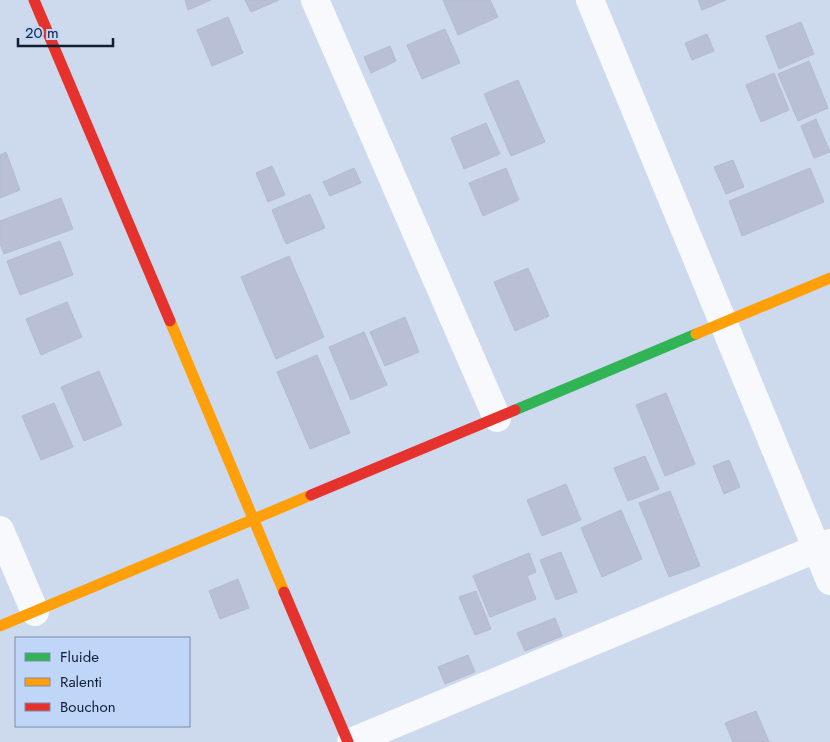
<svg xmlns="http://www.w3.org/2000/svg" width="830" height="742" viewBox="0 0 830 742" font-family="Jost,sans-serif">
	<style>
		.building { fill: #b9c0d5; stroke: #b4bbcf }
		.lines { fill: none; stroke-linecap: round; stroke-linejoin: round }
		.street { stroke: #f8f9fc; stroke-width: 28 }
		.fast { stroke: #30b455; stroke-width: 11 }
		.slow { stroke: #ff9f0a; stroke-width: 11 }
		.jam { stroke: #e5322d; stroke-width: 11 }
	</style>
	<rect width="100%" height="100%" fill="#cdd9ec"/>
	<!-- building -->
	<g class="building">
		<polygon points="185,0 211,0 188,10"/>
		<polygon points="245,0 279,0 251,12"/>
		<polygon points="443,0 490,0 498,17 458,35"/>
		<polygon points="698,0 726,0 702,10"/>
		<polygon points="228,17 243,53 212,66 197,30"/>
		<polygon points="801,22 814,54 779,69 766,36"/>
		<polygon points="445,29 460,63 422,79 407,45"/>
		<polygon points="707,34 714,51 692,60 685,43"/>
		<polygon points="390,46 396,61 371,73 364,57"/>
		<polygon points="809,61 828,108 798,121 778,74"/>
		<polygon points="774,73 789,110 761,122 746,85"/>
		<polygon points="518,80 545,142 511,156 484,94"/>
		<polygon points="816,119 830,152 814,158 801,126"/>
		<polygon points="486,123 500,154 464,169 451,138"/>
		<polygon points="6,152 20,190 0,198 0,155"/>
		<polygon points="733,160 744,187 726,194 714,167"/>
		<polygon points="272,166 285,195 268,202 256,173"/>
		<polygon points="354,168 361,183 330,196 323,182"/>
		<polygon points="506,168 519,200 483,216 469,183"/>
		<polygon points="810,168 824,202 742,236 729,201"/>
		<polygon points="310,194 325,228 286,244 272,210"/>
		<polygon points="61,198 73,229 4,254 0,243 0,221"/>
		<polygon points="60,241 73,275 20,295 7,261"/>
		<polygon points="289,256 324,337 276,359 241,277"/>
		<polygon points="528,268 549,316 515,331 494,282"/>
		<polygon points="67,302 82,337 41,355 26,319"/>
		<polygon points="405,317 419,352 385,366 370,332"/>
		<polygon points="364,332 387,385 351,400 329,347"/>
		<polygon points="317,355 350,433 310,449 277,372"/>
		<polygon points="99,371 122,425 84,441 61,387"/>
		<polygon points="666,393 695,464 665,476 636,405"/>
		<polygon points="54,403 73,447 41,460 22,416"/>
		<polygon points="645,456 659,489 628,501 614,468"/>
		<polygon points="729,460 740,487 724,494 713,466"/>
		<polygon points="566,484 581,520 542,536 527,500"/>
		<polygon points="670,491 700,566 669,577 639,503"/>
		<polygon points="621,510 642,559 602,577 581,528"/>
		<polygon points="561,552 577,592 556,600 540,560"/>
		<polygon points="529,553 536,572 527,576 536,599 490,617 473,576"/>
		<polygon points="238,579 249,608 220,619 209,591"/>
		<polygon points="476,591 491,629 475,635 459,597"/>
		<polygon points="555,618 562,636 525,651 517,633"/>
		<polygon points="468,655 475,672 445,684 438,667"/>
		<polygon points="756,711 769,742 733,742 725,723"/>
	</g>
	<g class="lines">
		<!-- street -->
		<g class="street">
			<polyline points="315,0 497,418"/>
			<polyline points="590,0 830,581"/>
			<polyline points="0,530 35,612"/>
			<polyline points="351,742 830,543"/>
		</g>
		<!-- fast -->
		<polyline class="fast" points="515,410 696,334"/>
		<!-- slow -->
		<g class="slow">
			<polyline points="170,321 284,592"/>
			<polyline points="696,334 830,278"/>
			<polyline points="0,626 311,495"/>
		</g>
		<!-- jam -->
		<g class="jam">
			<polyline points="34,0 170,321"/>
			<polyline points="311,495 515,410"/>
			<polyline points="284,592 348,742"/>
		</g>
	</g>
	<!-- legend -->
	<rect x="15" y="637" width="175" height="90" fill="#c0d6f9" stroke="#7a8ca9"/>
	<rect x="25" y="653" width="25" height="8" fill="#30b455" stroke="#7a8ca9"/>
	<text x="60" y="662" font-size="15" fill="#101d32">Fluide</text>
	<rect x="25" y="678" width="25" height="8" fill="#ff9f0a" stroke="#7a8ca9"/>
	<text x="60" y="687" font-size="15" fill="#101d32">Ralenti</text>
	<rect x="25" y="703" width="25" height="8" fill="#e5322d" stroke="#7a8ca9"/>
	<text x="60" y="712" font-size="15" fill="#101d32">Bouchon</text>
	<!-- scale -->
	<path d="M18 38v8h95v-8" fill="none" stroke="#101d32" stroke-width="2.5"/>
	<text x="25" y="38" font-size="15" fill="#101d32" stroke="#c0d6f9" stroke-width="4" paint-order="stroke">20 m</text>
</svg>
